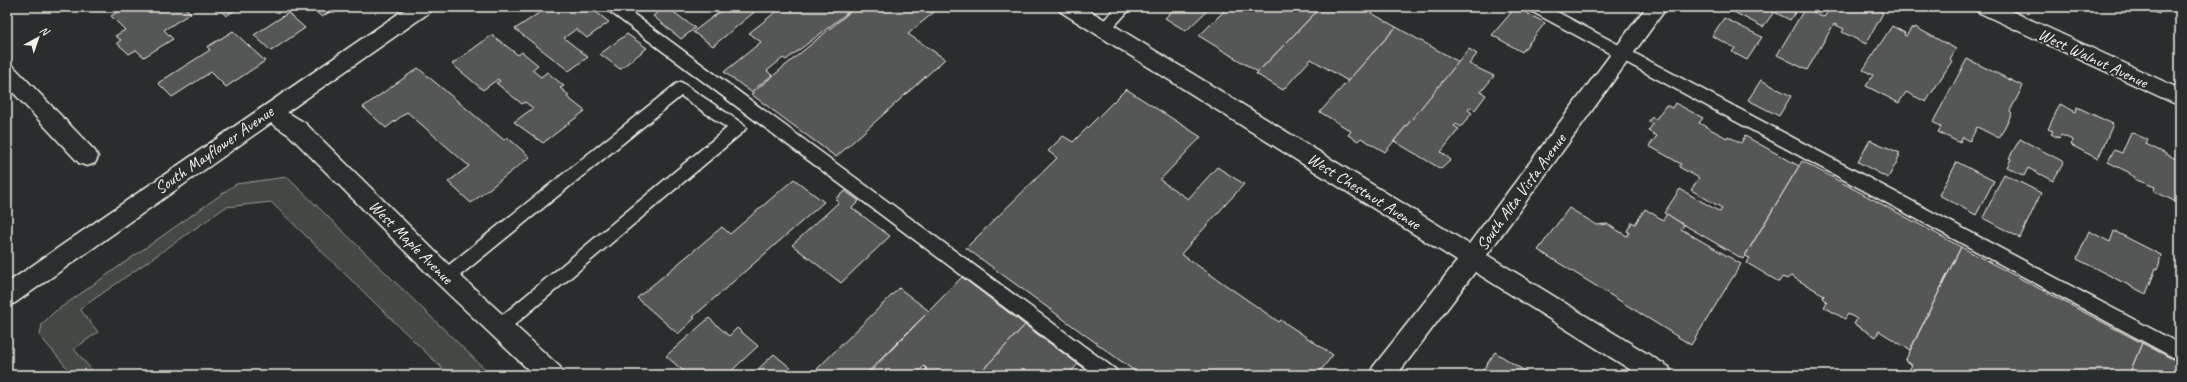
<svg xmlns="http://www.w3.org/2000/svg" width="2187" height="382" viewBox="0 0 2187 382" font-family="Caveat,sans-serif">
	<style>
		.green { fill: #444645; stroke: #9c9c96 }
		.building { fill: #555756; stroke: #f4f1e8 }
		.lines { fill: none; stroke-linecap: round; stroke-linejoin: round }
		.lane-casing { stroke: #f4f1e8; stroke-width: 3 }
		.street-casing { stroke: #f4f1e8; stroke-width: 3 }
		.lane { fill: #2a2d2e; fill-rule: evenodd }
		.street { fill: #2a2d2e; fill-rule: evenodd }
		.labels { text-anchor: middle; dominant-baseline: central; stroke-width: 4; stroke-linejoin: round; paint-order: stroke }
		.street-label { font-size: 17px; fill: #f4f1e8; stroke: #2a2d2e }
	</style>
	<rect width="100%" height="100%" fill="#2a2d2e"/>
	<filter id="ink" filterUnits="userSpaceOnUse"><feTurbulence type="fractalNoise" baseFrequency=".025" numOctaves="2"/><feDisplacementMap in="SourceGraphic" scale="8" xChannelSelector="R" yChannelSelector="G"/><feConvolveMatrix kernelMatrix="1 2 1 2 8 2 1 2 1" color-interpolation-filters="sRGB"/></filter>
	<g filter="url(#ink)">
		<!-- green -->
		<polygon class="green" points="287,177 491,375 449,375 271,202 226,207 80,309 98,332 74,349 96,375 73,375 40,336 42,324 53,313 236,184"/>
		<!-- building -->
		<g class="building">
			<polygon points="125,7 184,7 191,13 164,30 173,39 144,57 136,50 129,54 117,43 121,40 115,36 125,30 111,16"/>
			<polygon points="217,7 240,7 226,16"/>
			<polygon points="310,7 344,7 334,13 331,11 322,17"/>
			<polygon points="548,7 585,7 590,11 592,9 609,22 587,38 576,29 564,38 588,57 569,71 515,29"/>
			<polygon points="665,7 675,13 695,28 681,39 653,16"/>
			<polygon points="730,7 736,9 739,7 755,7 758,9 713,46 693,32 718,13"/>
			<polygon points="782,7 855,7 786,60 783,58 767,71 772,75 751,92 724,72 761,42 749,33"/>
			<polygon points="856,7 940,7 908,34 945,59 836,157 751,94"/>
			<polygon points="1176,7 1211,7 1186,31 1165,18"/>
			<polygon points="1228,7 1321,7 1258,72 1199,36"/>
			<polygon points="1321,7 1361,7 1396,27 1348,81 1311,59 1283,90 1256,74"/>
			<polygon points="1516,7 1545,23 1522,52 1492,35"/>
			<polygon points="1730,7 1799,7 1790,20 1774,12 1763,27 1728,9"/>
			<polygon points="1831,7 1876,7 1883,13 1866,44 1842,32 1844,29 1834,24 1807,70 1777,55 1805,8 1824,17"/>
			<polygon points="2141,7 2161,7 2159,14"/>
			<polygon points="288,13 305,28 271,51 254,35"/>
			<polygon points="1724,18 1762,37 1747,60 1732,52 1735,48 1712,36"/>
			<polygon points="1892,26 1905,33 1904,35 1906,36 1912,27 1914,29 1915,27 1956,49 1950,59 1952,61 1926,102 1906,92 1899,103 1866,86 1873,75 1863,70"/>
			<polygon points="1396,27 1459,62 1385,152 1361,138 1358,141 1348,135 1351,131 1320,112"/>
			<polygon points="233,31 265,61 226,87 211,72 172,97 158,83 210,50 207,47"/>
			<polygon points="627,34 647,48 620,69 600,54"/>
			<polygon points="492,35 518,55 522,52 538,65 532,70 541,77 547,72 564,86 560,88 569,95 567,97 585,111 543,143 514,122 533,108 525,102 522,104 496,83 500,81 498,79 483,90 452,64"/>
			<polygon points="1469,49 1477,54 1469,64 1494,76 1481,92 1486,95 1475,110 1470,107 1468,110 1472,113 1461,127 1456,124 1454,126 1459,129 1441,152 1451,160 1441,169 1394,141"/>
			<polygon points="1967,59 2023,86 2010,111 2012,113 1999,138 1977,127 1970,141 1963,137 1960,143 1938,132 1941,127 1933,122"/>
			<polygon points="418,68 504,140 507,137 530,157 471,203 448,182 469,166 407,112 386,128 363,107"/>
			<polygon points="1761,80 1791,96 1779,116 1748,100"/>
			<polygon points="1126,89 1201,137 1160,180 1188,199 1217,167 1244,184 1181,254 1279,322 1281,320 1333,355 1317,375 1140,375 966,248 1057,158 1048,151 1063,136 1073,142"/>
			<polygon points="1675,103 1703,118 1699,123 1727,138 1728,136 1741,143 1745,136 1799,166 1743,259 1664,213 1680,189 1720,212 1722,208 1691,190 1699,178 1679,167 1681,164 1649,146 1657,136 1648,131 1653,124 1648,122 1652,117 1656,119 1666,105 1672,108"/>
			<polygon points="2060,104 2076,112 2077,107 2113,124 2098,159 2071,145 2073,140 2061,135 2059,138 2051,134 2053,131 2048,129"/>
			<polygon points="2131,132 2148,140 2146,144 2180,161 2180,204 2154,191 2155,187 2134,179 2135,177 2130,175 2130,173 2108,162 2114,150 2122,153"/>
			<polygon points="2020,139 2064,162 2053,181 2028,168 2024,176 2007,167 2011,159 2009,158"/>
			<polygon points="1870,140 1900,153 1898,155 1900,156 1888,178 1858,162"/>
			<polygon points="1802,161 1961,247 1910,350 1879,331 1876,337 1854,324 1857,319 1848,314 1845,319 1824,307 1827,302 1823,298 1824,295 1791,276 1787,279 1782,277 1779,282 1747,263 1750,258 1745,256"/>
			<polygon points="1957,162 1994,181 1976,215 1939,195"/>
			<polygon points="2004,174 2041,193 2020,238 1983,218"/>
			<polygon points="794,179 824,202 693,317 695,318 678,334 637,298 722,227 730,234"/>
			<polygon points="845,191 859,201 852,208 890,236 841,283 792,245 839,202 835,199"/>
			<polygon points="1569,208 1597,225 1607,224 1627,236 1629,232 1627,231 1632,222 1635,224 1645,209 1663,220 1667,214 1684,225 1681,229 1741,264 1691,345 1538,250"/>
			<polygon points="2089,231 2110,242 2114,231 2161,255 2158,269 2156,268 2146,294 2077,259"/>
			<polygon points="1961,247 2142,343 2129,375 1918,375 1909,370 1912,365 1905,361"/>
			<polygon points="962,277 1025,325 978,375 921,375 927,369 924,366 916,375 867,375"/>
			<polygon points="899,288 929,311 865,375 811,375"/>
			<polygon points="709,318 729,336 737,328 758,346 727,375 688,375 666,356"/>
			<polygon points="1025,325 1078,364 1068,375 978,375"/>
			<polygon points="2142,343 2180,363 2180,375 2129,375"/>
			<polygon points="1495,352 1531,375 1480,375"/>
			<polygon points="774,354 799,375 752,375"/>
		</g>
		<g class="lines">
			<!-- lane casing -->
			<g class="lane-casing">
				<g id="lane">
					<polygon points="607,7 624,7 1115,369 1118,375 1095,375 609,11"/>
					<polygon points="1116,7 1132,7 1108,33 1103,35 1098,33 1096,29"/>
					<polygon points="1529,7 1548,7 2180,344 2180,361 1531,11"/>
					<polygon points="681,82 743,124 746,128 743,132 506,332 500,335 494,332 491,327 494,322 727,128 681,96 452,282 446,284 440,282 438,277 440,272 676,84"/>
				</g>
			</g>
			<!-- street casing -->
			<g class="street-casing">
				<g id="street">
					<polygon points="408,7 433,7 430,12 287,112 305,123 454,270 560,367 563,375 534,375 438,284 289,135 271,123 15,303 7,306 7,283"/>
					<polygon points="1058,7 1084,7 1469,244 1646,7 1667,7 1487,255 1669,367 1672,375 1639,375 1475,272 1397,375 1370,375 1373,367 1457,261 1061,12"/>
					<polygon points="1975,7 2003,7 2180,89 2180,106 1978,12"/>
					<polygon points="7,65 14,67 95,151 98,157 95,163 87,166 79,163 7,86"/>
				</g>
			</g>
			<!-- lane -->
			<use href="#lane" class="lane"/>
			<!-- street -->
			<use href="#street" class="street"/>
		</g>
	</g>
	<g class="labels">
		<!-- street labels -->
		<g class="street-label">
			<text transform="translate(2093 58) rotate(25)">West Walnut Avenue</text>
			<text transform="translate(214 150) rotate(-35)">South Mayflower Avenue</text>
			<text transform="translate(1364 191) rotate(32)">West Chestnut Avenue</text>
			<text transform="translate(1521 192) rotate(-54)">South Alta Vista Avenue</text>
			<text transform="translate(411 242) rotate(45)">West Maple Avenue</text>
		</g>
	</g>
	<!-- margin -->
	<rect width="2187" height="382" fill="none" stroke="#2a2d2e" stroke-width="24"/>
	<rect x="12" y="12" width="2163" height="358" fill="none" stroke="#f4f1e8" stroke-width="1.5" filter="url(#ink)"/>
	<!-- north arrow -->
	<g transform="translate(38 38) rotate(40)" stroke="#2a2d2e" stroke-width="3" paint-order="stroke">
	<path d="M0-3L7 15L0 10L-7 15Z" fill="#f4f1e8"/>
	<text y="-6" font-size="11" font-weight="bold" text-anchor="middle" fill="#f4f1e8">N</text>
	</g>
</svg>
